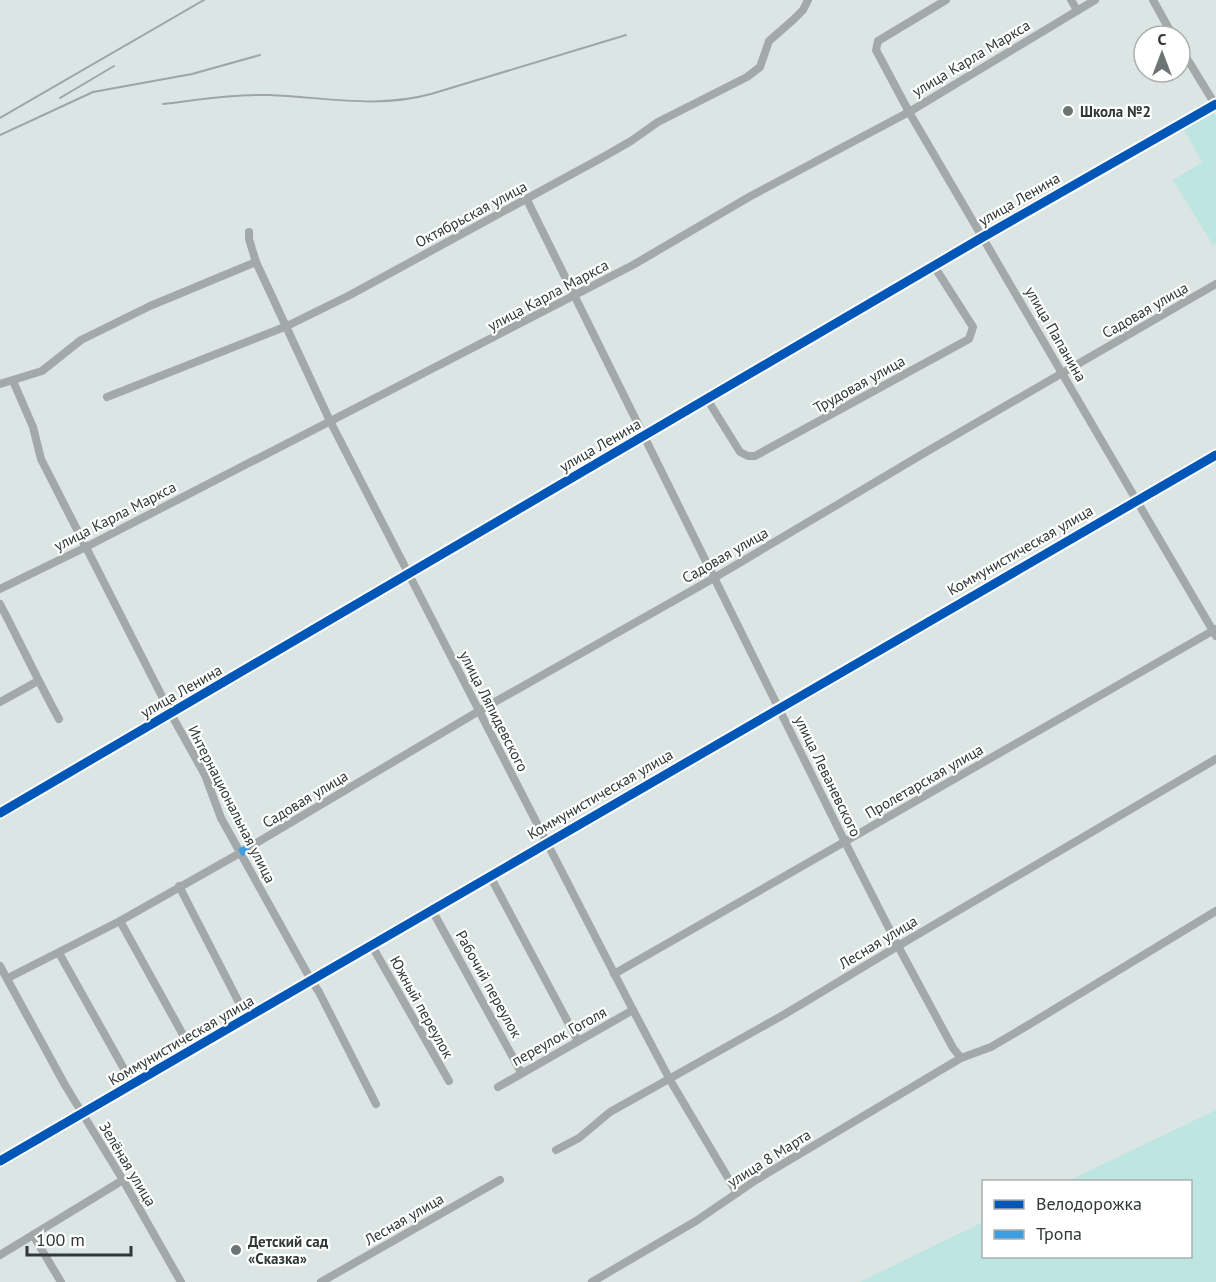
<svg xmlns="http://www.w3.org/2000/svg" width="1216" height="1282" viewBox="0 0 1216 1282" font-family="'PT Sans',sans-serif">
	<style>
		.green { fill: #bde5e2 }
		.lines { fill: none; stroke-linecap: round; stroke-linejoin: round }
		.street { stroke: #a3a8a8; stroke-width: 8 }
		.secondary { stroke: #a1a6a6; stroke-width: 10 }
		.rail { stroke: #a0a4a4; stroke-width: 2 }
		.quiet { stroke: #3e9ee2; stroke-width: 8; stroke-dasharray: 15 8; stroke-linecap: butt }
		.cycleway-casing { stroke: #fff; stroke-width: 13 }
		.cycleway { stroke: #0057b8; stroke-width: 9 }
		.poi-dot { fill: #6c7574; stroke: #fff; stroke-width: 2 }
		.labels { text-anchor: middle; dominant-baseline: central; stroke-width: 4.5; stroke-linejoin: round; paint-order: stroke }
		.street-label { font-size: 15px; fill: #313837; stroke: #fff }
		.poi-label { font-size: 15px; font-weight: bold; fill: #313837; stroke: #fff; text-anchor: start }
	</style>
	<rect width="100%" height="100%" fill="#dbe5e4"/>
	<!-- green -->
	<g class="green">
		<polygon points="1212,111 1216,117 1216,243 1213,245 1173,180 1202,162 1183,128"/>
		<polygon points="1216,1110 1216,1282 860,1282 983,1222 984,1256 1190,1256 1190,1182 1068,1181"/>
	</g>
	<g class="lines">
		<!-- street -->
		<g class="street">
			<polyline points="946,0 878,41 876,50 909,112 1216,636"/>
			<polyline points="1071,0 1077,10"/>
			<polyline points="1153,0 1173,36"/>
			<polyline points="1180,47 1216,106"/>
			<polyline points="527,200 845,842 898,946 953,1048 961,1058 991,1047 1030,1024 1216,911"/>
			<polyline points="249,232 249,239 256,262 330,421 633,1010 670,1080 737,1193"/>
			<polyline points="13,381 33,427 41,459 171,714 205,775 221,818 311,980 319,992 376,1104"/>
			<polyline points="0,384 42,371 81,340 150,306 256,262"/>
			<polyline points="107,397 287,326 350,295 605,156 631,141 658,122 747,77 760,67 769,41 793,20 803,10 808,0"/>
			<polyline points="707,399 740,452 748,456 755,456 969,339 973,327 934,266"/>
			<polyline points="0,589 86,547 633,265 749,197 909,112 1095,0"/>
			<path d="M0 604C20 642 38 681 59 719"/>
			<polyline points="0,702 38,681"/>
			<polyline points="0,813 983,237 1216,104"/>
			<polyline points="248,848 479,711 714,578 926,452 1216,284"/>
			<polyline points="490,876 578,1041"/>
			<polyline points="179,886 247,1018"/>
			<polyline points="432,910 521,1072"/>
			<polyline points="120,921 192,1051"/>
			<polyline points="372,946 449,1081"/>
			<polyline points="59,953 133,1085"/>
			<polyline points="0,966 65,1085 123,1180 181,1282"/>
			<polyline points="614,974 1216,629"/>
			<polyline points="8,978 120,921 240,853"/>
			<polyline points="498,1087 633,1010"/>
			<polyline points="556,1150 579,1138 610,1112 785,1014 898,946 1216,759"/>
			<polyline points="33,1235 61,1282"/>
			<polyline points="0,1255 123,1180"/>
			<polyline points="321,1282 500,1180"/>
			<polyline points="592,1282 696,1221 756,1180 961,1058"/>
		</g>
		<!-- secondary -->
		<polyline class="secondary" points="0,1161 1216,455"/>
		<!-- rail -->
		<g class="rail">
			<polyline points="60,98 114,66"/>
			<path d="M163 104C198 100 234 94 269 95 324 97 376 109 431 94L626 35"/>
			<polyline points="0,118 204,0"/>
			<polyline points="0,135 93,92 192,74 260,55"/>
		</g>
		<!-- quiet -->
		<polyline class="quiet" points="240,853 248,848"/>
		<!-- cycleway casing -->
		<g class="cycleway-casing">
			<g id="cycleway">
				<polyline points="0,813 983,237 1216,104"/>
				<polyline points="0,1161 1216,455"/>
			</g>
		</g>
		<!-- cycleway -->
		<use href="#cycleway" class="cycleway"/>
	</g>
	<!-- markers -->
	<g class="poi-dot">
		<circle cx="1068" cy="111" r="6"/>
		<circle cx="236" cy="1250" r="6"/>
	</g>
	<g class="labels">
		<!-- street labels -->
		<g class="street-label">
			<text transform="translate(971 58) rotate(-31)">улица Карла Маркса</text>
			<text transform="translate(1019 199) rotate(-30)">улица Ленина</text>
			<text transform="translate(471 214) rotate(-28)">Октябрьская улица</text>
			<text transform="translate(548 295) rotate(-28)">улица Карла Маркса</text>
			<text transform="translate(1145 310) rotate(-30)">Садовая улица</text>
			<text transform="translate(1056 334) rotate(60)">улица Папанина</text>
			<text transform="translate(859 384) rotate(-29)">Трудовая улица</text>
			<text transform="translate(600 445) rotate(-30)">улица Ленина</text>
			<text transform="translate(115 516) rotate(-27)">улица Карла Маркса</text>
			<text transform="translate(1020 550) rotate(-30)">Коммунистическая улица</text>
			<text transform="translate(725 555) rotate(-30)">Садовая улица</text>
			<text transform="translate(181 691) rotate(-30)">улица Ленина</text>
			<text transform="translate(494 711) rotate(63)">улица Ляпидевского</text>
			<text transform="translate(828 776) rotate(64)">улица Леваневского</text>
			<text transform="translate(924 781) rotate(-30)">Пролетарская улица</text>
			<text transform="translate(600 794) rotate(-30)">Коммунистическая улица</text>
			<text transform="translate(305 799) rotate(-31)">Садовая улица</text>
			<text transform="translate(232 804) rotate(63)">Интернациональная улица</text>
			<text transform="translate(878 942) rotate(-31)">Лесная улица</text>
			<text transform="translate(489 984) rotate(61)">Рабочий переулок</text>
			<text transform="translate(422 1007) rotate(61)">Южный переулок</text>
			<text transform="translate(559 1036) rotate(-29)">переулок Гоголя</text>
			<text transform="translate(181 1040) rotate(-30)">Коммунистическая улица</text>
			<text transform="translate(769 1158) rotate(-32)">улица 8 Марта</text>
			<text transform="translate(128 1164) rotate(59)">Зелёная улица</text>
			<text transform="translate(404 1219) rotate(-30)">Лесная улица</text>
		</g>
		<!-- poi labels -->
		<g class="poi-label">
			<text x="1080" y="111">Школа №2</text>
			<text x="248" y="1241">Детский сад<tspan x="248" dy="17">«Сказка»</tspan></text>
		</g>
	</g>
	<!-- legend -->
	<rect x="982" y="1180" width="210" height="78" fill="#ffffff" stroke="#adafaf" stroke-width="1.5"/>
	<rect x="994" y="1200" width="30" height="9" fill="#0057b8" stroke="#adafaf" stroke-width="1.5"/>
	<text x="1036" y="1210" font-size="18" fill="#313837">Велодорожка</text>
	<rect x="994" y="1230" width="30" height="9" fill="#3e9ee2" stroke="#adafaf" stroke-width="1.5"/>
	<text x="1036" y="1240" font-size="18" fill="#313837">Тропа</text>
	<!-- north arrow -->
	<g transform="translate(1162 54)"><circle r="28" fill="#ffffff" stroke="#adafaf" stroke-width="1.5"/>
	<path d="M0-4.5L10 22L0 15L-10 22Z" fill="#6c7574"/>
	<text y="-9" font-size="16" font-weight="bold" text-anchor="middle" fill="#313837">С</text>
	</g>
	<!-- scale -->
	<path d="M27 1246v9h104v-9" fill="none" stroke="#313837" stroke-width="3"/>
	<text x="36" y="1246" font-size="18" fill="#313837" stroke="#ffffff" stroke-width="4.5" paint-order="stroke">100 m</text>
</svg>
